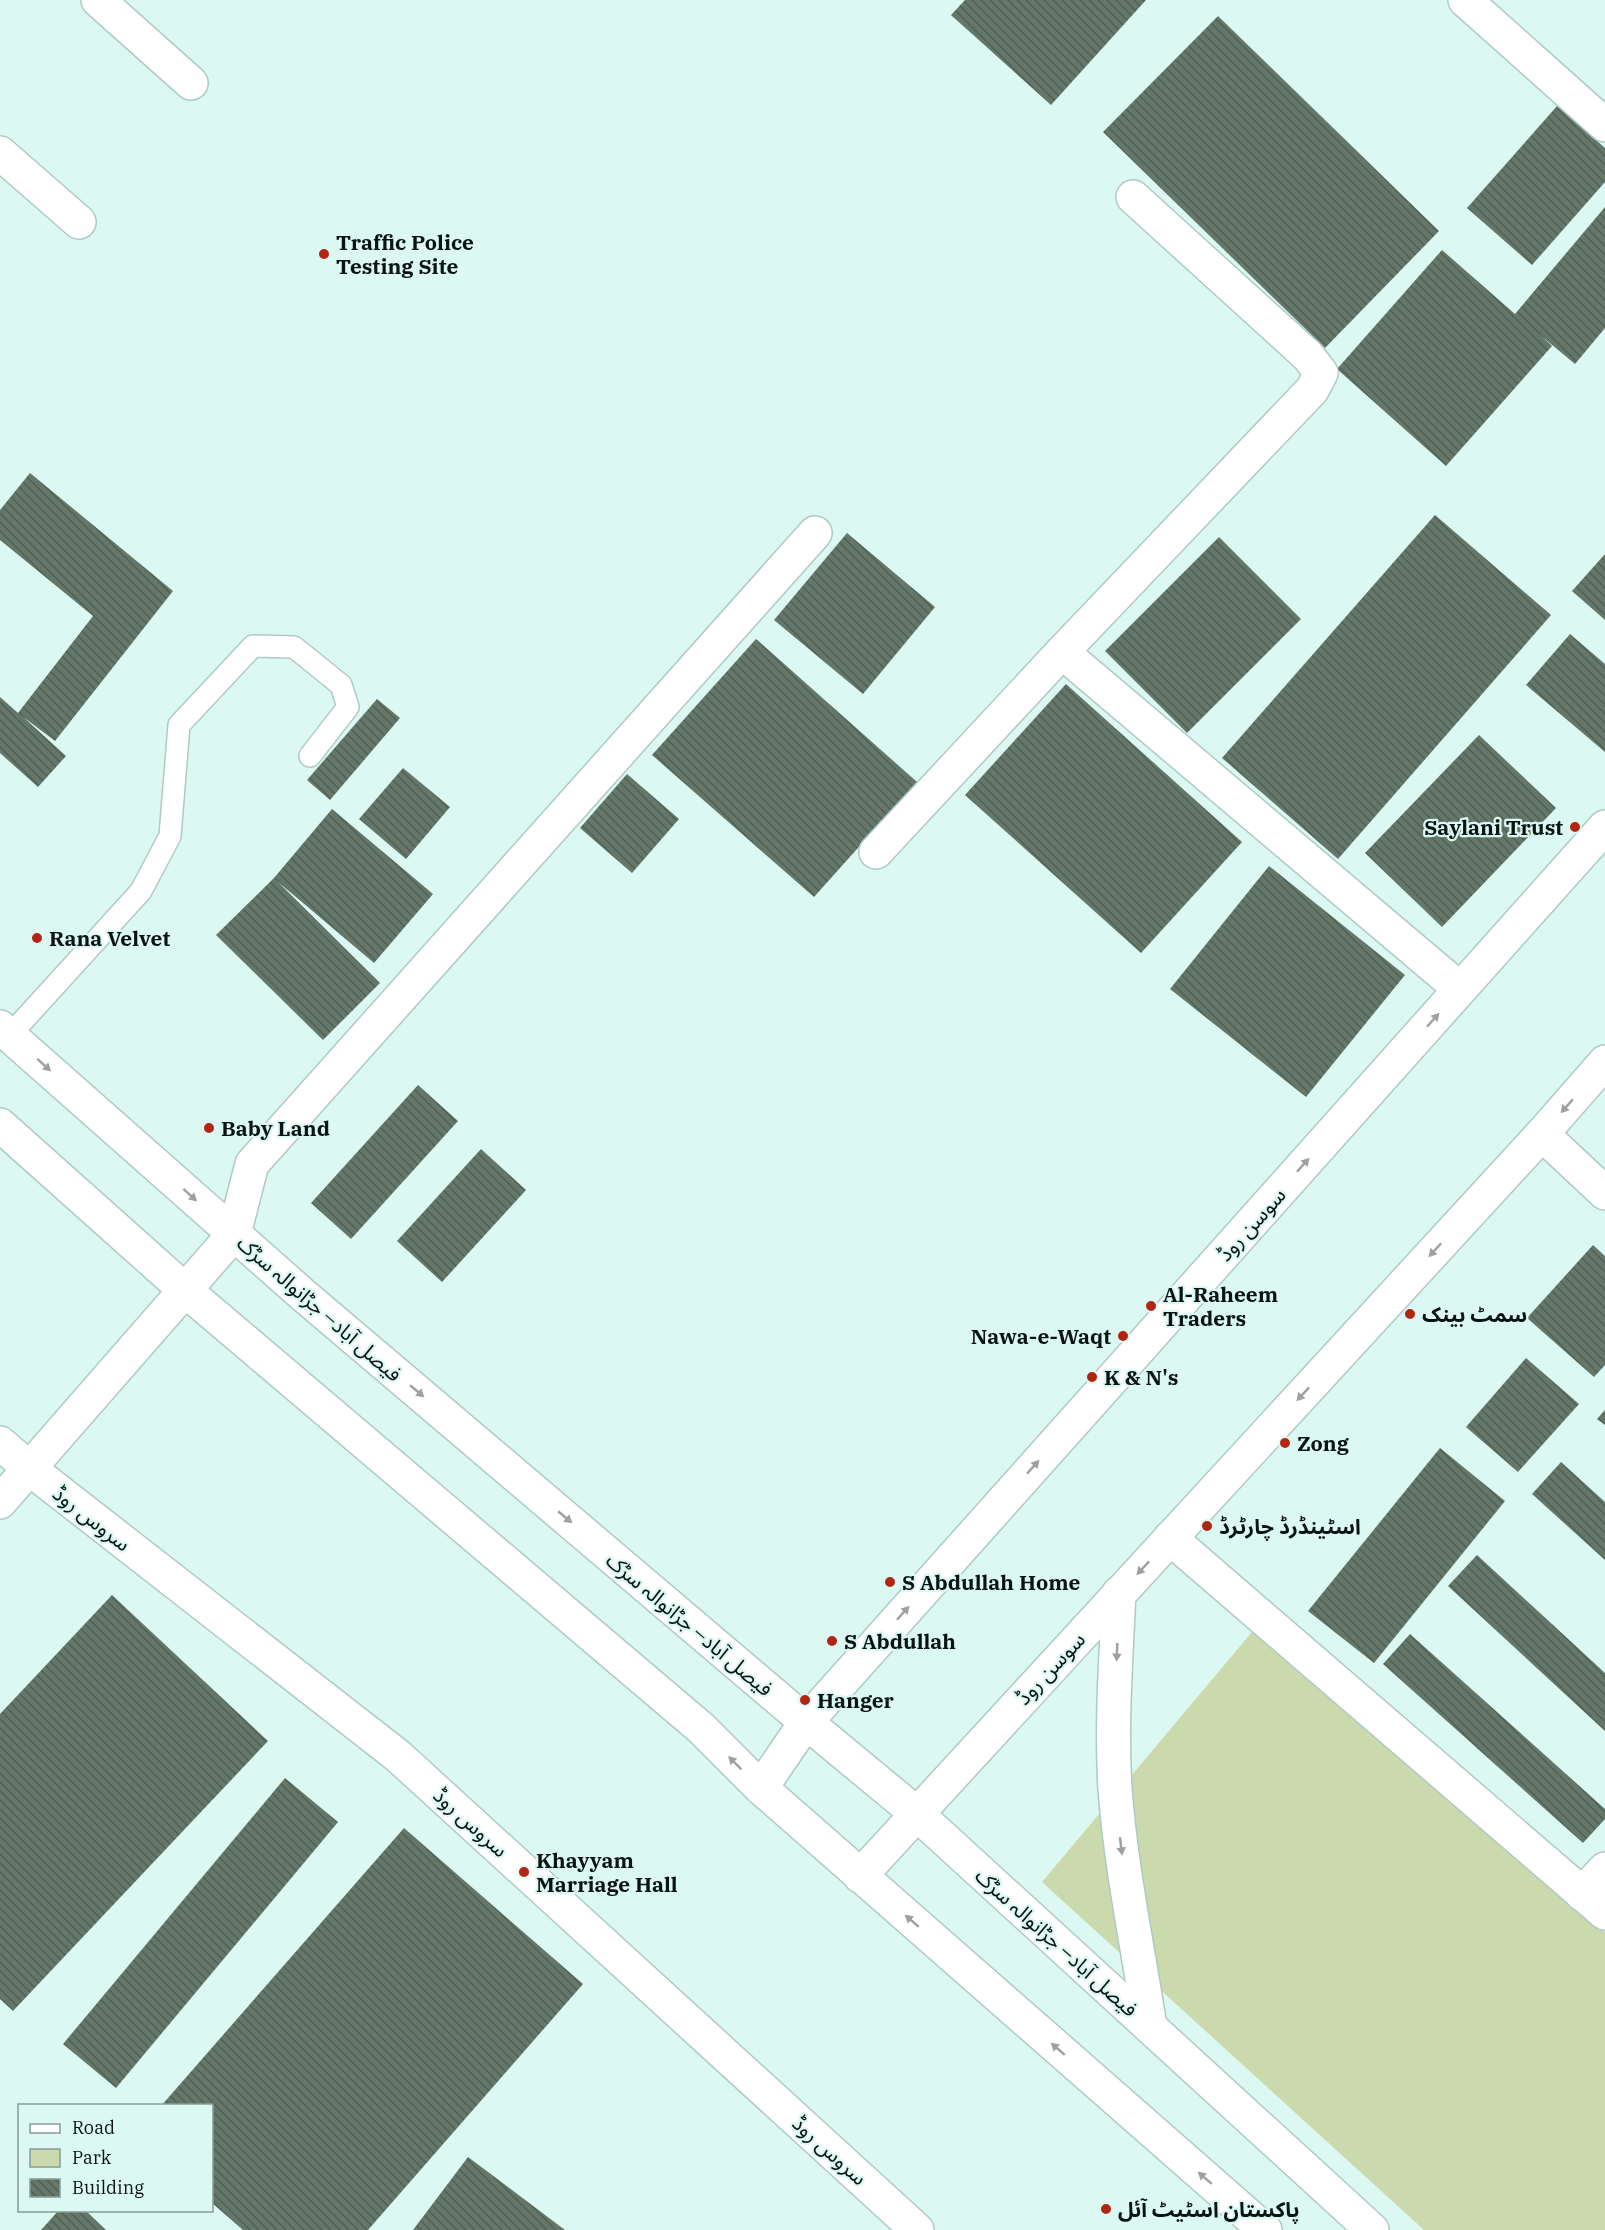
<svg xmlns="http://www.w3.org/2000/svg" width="1605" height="2230" viewBox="0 0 1605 2230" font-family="'IBM Plex Serif','Noto Sans Arabic',serif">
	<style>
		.green { fill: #cbdaad }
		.building { fill: url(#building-back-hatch) }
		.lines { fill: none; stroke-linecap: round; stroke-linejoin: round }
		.lane-casing { stroke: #afcac5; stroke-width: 24 }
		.street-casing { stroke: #afcac5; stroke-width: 36 }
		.secondary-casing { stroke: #afcac5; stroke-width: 36 }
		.primary-casing { stroke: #afcac5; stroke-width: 36 }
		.lane { stroke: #fff; stroke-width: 21 }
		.street { stroke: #fff; stroke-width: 33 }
		.secondary { stroke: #fff; stroke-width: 33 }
		.primary { stroke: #fff; stroke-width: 33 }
		.oneway { fill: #9da1a0 }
		.poi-dot { fill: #b32513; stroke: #dcf8f3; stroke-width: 2 }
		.labels { text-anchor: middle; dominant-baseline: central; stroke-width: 4.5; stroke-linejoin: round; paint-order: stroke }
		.poi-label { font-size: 21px; font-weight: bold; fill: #091312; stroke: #dcf8f3; text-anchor: start }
		.street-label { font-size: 21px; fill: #091312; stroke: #dcf8f3 }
	</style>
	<defs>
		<pattern id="building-back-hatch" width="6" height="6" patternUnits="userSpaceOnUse" patternTransform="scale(1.5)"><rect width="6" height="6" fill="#657769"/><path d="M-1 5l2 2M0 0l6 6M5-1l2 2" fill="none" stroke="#516055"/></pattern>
	</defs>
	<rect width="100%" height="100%" fill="#dcf8f3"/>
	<!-- green -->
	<polygon class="green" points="1257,1626 1605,1932 1605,2230 1424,2230 1042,1882"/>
	<!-- building -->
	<g class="building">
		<polygon points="965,0 1146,0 1051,105 951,15"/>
		<polygon points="1218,16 1439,231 1325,348 1103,132"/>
		<polygon points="1557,106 1605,148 1605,182 1532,265 1467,208"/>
		<polygon points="1605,207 1605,328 1575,364 1539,334 1552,346 1446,466 1337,369 1442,250 1515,314"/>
		<polygon points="30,473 173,591 55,741 22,716 66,756 38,787 0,753 0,697 18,713 93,616 0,540 0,510"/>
		<polygon points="1435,515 1551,615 1338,859 1222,758"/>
		<polygon points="847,533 935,607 863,694 774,620"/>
		<polygon points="1219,537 1301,619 1187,733 1105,651"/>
		<polygon points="1605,554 1605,620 1572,591"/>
		<polygon points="1570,634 1605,664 1605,752 1526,685"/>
		<polygon points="756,639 917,782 814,897 652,755"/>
		<polygon points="1066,684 1242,842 1141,953 965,795"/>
		<polygon points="377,699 400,718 330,800 307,780"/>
		<polygon points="1479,735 1556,808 1442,927 1365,853"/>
		<polygon points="403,768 450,807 406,859 359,819"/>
		<polygon points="627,774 679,819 632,873 580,828"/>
		<polygon points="332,809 433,894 374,963 277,881 380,983 323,1040 216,935 274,878"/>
		<polygon points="1269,866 1405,975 1306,1097 1170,989"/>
		<polygon points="418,1085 458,1121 351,1239 311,1203"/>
		<polygon points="481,1149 526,1190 442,1282 397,1241"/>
		<polygon points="1593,1245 1605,1256 1605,1365 1594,1377 1527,1318"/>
		<polygon points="1526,1358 1579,1404 1518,1472 1466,1427"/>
		<polygon points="1605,1410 1605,1425 1597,1419"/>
		<polygon points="1440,1448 1505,1501 1374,1663 1308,1611"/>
		<polygon points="1561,1462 1605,1502 1605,1560 1532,1494"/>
		<polygon points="1477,1555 1605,1673 1605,1731 1448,1586"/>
		<polygon points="112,1595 268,1741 13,2011 0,1999 0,1714"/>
		<polygon points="1410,1634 1605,1809 1605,1819 1583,1843 1383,1664"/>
		<polygon points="285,1778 338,1822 116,2088 63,2044"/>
		<polygon points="404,1828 583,1984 368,2230 243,2230 212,2203 212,2106 161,2106"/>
		<polygon points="468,2157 565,2230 413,2230"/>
		<polygon points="59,2210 85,2210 106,2230 41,2230"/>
	</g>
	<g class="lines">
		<!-- lane casing -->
		<g class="lane-casing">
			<polyline id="lane" points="10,1035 141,891 170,836 179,725 253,646 294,647 341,685 348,707 310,756"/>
		</g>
		<!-- street casing -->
		<g class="street-casing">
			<g id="street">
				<polyline points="98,0 191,83"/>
				<polyline points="1465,0 1605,125"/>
				<polyline points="0,153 79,222"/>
				<polyline points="1062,652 1460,989"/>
				<polyline points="876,852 1062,652 1312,390 1321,373 1308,356 1133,197"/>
				<polyline points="1542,1134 1605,1193"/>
				<polyline points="0,1443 30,1469 398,1756 917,2230"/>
				<polyline points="0,1502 234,1234 252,1164 815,533"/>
				<polyline points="1170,1538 1605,1913"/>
				<polyline points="1582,1894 1605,1869"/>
			</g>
		</g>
		<!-- secondary casing -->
		<g class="secondary-casing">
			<g id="secondary">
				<polyline points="761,1788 806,1722 1605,827"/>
				<polyline points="860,1876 1542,1134 1605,1062"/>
			</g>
		</g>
		<!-- primary casing -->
		<g class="primary-casing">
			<g id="primary">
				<polyline points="0,1027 302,1294 806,1722 916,1813 1372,2230"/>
				<polyline points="0,1125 186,1291 701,1728 761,1788 1265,2230"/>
				<path d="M1119 1593C1116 1658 1111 1724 1115 1789 1121 1869 1138 1948 1150 2027"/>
			</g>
		</g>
		<!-- lane -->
		<use href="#lane" class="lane"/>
		<!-- street -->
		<use href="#street" class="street"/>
		<!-- secondary -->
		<use href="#secondary" class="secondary"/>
		<!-- primary -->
		<use href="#primary" class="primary"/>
	</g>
	<!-- one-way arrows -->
	<defs><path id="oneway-solid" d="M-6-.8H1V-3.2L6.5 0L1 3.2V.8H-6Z" transform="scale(1.5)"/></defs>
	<g class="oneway">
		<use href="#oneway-solid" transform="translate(1433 1020) rotate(-48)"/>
		<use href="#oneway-solid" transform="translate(44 1065) rotate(42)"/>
		<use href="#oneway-solid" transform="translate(1567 1106) rotate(131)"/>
		<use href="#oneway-solid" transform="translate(1303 1165) rotate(-48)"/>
		<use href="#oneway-solid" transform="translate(190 1195) rotate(42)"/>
		<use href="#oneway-solid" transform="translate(1435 1250) rotate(133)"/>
		<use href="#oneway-solid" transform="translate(417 1391) rotate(40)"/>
		<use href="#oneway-solid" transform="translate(1303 1394) rotate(133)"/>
		<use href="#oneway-solid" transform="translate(1033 1467) rotate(-48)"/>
		<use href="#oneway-solid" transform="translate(565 1517) rotate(40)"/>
		<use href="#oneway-solid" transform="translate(1143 1568) rotate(133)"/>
		<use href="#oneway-solid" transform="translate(903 1613) rotate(-48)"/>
		<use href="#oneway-solid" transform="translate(1117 1652) rotate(92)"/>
		<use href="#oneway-solid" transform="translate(735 1763) rotate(-135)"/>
		<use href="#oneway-solid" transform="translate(1121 1846) rotate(83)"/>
		<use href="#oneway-solid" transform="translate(912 1921) rotate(-139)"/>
		<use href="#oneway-solid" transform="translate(1058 2049) rotate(-139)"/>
		<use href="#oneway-solid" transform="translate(1205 2178) rotate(-139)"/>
	</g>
	<!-- markers -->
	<g class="poi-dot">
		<circle cx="324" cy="254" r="6"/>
		<circle cx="1575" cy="827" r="6"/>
		<circle cx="37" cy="938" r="6"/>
		<circle cx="209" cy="1128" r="6"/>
		<circle cx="1151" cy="1306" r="6"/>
		<circle cx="1410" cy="1314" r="6"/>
		<circle cx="1123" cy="1336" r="6"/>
		<circle cx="1092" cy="1377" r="6"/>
		<circle cx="1285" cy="1443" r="6"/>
		<circle cx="1207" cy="1526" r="6"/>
		<circle cx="890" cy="1582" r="6"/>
		<circle cx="832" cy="1641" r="6"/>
		<circle cx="805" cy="1700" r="6"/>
		<circle cx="524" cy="1872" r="6"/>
		<circle cx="1106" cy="2209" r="6"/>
	</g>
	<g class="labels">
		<!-- poi labels -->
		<g class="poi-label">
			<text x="336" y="242">Traffic Police<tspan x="336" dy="24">Testing Site</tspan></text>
			<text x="1563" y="827" text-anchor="end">Saylani Trust</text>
			<text x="49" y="938">Rana Velvet</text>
			<text x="221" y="1128">Baby Land</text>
			<text x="1163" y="1294">Al-Raheem<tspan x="1163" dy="24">Traders</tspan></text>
			<text x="1422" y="1314">سمٹ بینک</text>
			<text x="1111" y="1336" text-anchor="end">Nawa-e-Waqt</text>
			<text x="1104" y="1377">K &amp; N's</text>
			<text x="1297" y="1443">Zong</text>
			<text x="1219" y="1526">اسٹینڈرڈ چارٹرڈ</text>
			<text x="902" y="1582">S Abdullah Home</text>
			<text x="844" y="1641">S Abdullah</text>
			<text x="817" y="1700">Hanger</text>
			<text x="536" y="1860">Khayyam<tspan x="536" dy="24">Marriage Hall</tspan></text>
			<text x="1118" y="2209">پاکستان اسٹیٹ آئل</text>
		</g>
		<!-- street labels -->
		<g class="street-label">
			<text transform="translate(1251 1224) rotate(-48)">سوسن روڈ</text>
			<text transform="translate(320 1308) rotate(41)">فیصل آباد– جڑانوالہ سڑک</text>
			<text transform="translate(92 1518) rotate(38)">سروس روڈ</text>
			<text transform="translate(690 1624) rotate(40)">فیصل آباد– جڑانوالہ سڑک</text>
			<text transform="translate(1050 1668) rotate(-47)">سوسن روڈ</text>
			<text transform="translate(471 1822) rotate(42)">سروس روڈ</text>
			<text transform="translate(1057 1942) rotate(42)">فیصل آباد– جڑانوالہ سڑک</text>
			<text transform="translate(830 2150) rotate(42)">سروس روڈ</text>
		</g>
	</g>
	<!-- legend -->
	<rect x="18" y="2104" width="195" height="108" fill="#dcf8f3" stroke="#889c99" stroke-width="1.5"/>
	<rect x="30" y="2124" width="30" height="9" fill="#ffffff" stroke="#889c99" stroke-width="1.5"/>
	<text x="72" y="2134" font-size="18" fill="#091312">Road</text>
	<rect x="30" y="2149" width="30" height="18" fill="#cbdaad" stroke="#889c99" stroke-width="1.5"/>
	<text x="72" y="2164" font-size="18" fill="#091312">Park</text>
	<rect x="30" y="2179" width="30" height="18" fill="url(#building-back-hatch)" stroke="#889c99" stroke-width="1.5"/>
	<text x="72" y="2194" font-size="18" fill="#091312">Building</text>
</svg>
